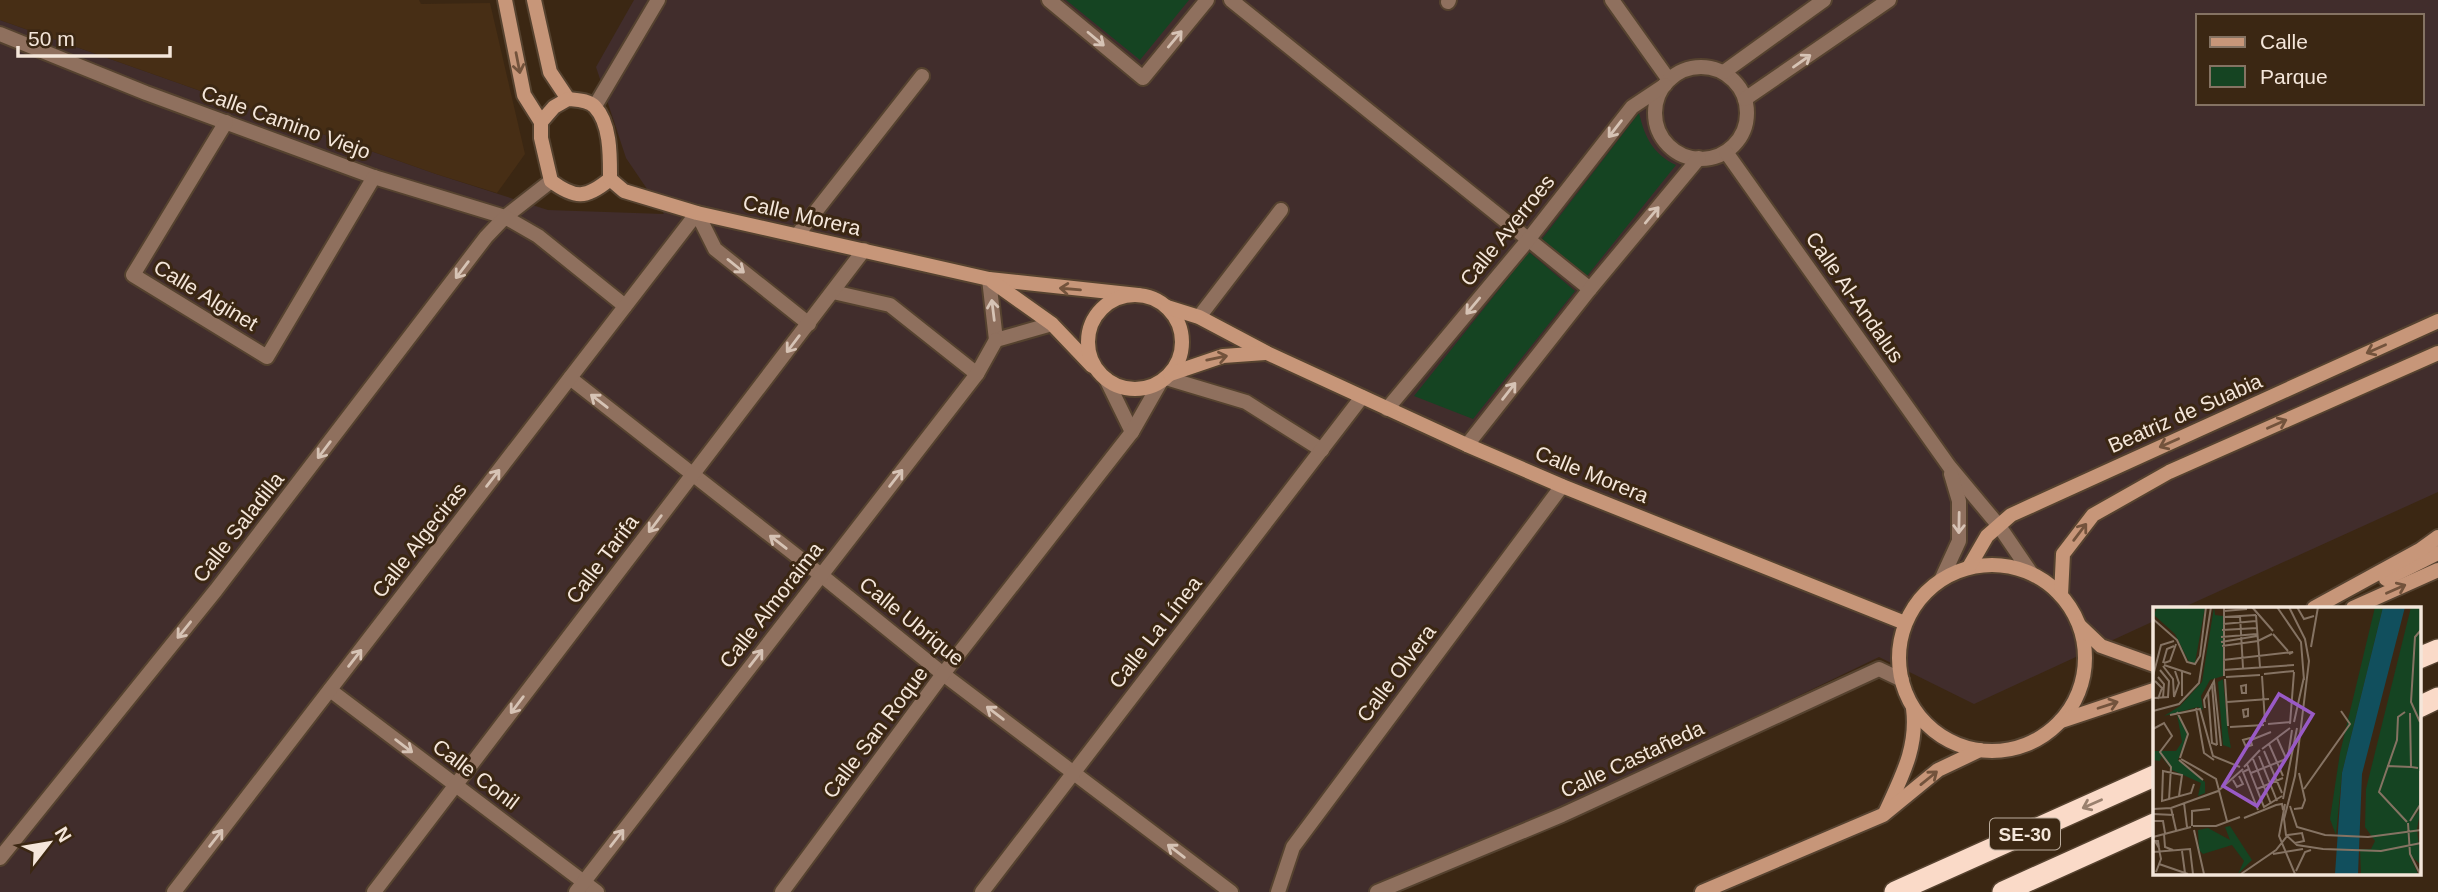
<svg xmlns="http://www.w3.org/2000/svg" width="2438" height="892" viewBox="0 0 2438 892" font-family="Helvetica,sans-serif">
	<style>
		.commercial { fill: #412d2c; fill-rule: evenodd }
		.built { fill: #472e15 }
		.green { fill: #154422 }
		.lines { fill: none; stroke-linecap: round; stroke-linejoin: round }
		.street-casing { stroke: #55422f; stroke-width: 18 }
		.secondary-casing { stroke: #55422f; stroke-width: 18 }
		.highway-casing { stroke: #55422f; stroke-width: 24 }
		.street { stroke: #8f705e; stroke-width: 14 }
		.secondary { stroke: #c79679; stroke-width: 14 }
		.highway { stroke: #fadac8; stroke-width: 21 }
		.oneway { stroke: #d6c3b5 }
		.oneway2 { stroke: #73533c }
		.oneway3 { stroke: #9a806e }
		.labels { text-anchor: middle; dominant-baseline: central; stroke-width: 6; stroke-linejoin: round; paint-order: stroke }
		.shield { fill: #3b2713; stroke: #bcad9e; stroke-width: 2 }
		.shield-label { font-size: 19px; font-weight: bold; fill: #f4e6da }
		.street-label { font-size: 21px; fill: #f4e6da; stroke: #3b2713 }
		.inset-road { fill: none; stroke: #857363; stroke-width: 2 }
		.view { fill: #995ac6; fill-opacity: 0.15; stroke: #995ac6; stroke-width: 3.5 }
		.inset-edge { fill: none; stroke: #f4e6da; stroke-width: 3.5 }
	</style>
	<rect width="100%" height="100%" fill="#3b2713"/>
	<!-- commercial -->
	<path class="commercial" d="M634 0H2438V492L2182 608H2154V621L1974 704 1879 657 1392 892H0V20L436 174 548 210 664 214 626 158 596 67ZM2198 16H2422V103H2198Z"/>
	<!-- built -->
	<polygon class="built" points="0,0 419,0 421,4 490,3 525,154 497,193 436,174 0,20"/>
	<!-- green -->
	<g class="green">
		<polygon points="1066,0 1189,0 1140,60"/>
		<path d="M1639 113C1645 138 1653 154 1676 165L1587 276 1542 239Z"/>
		<polygon points="1529,252 1575,291 1473,419 1414,396"/>
	</g>
	<g class="lines">
		<!-- street casing -->
		<g class="street-casing">
			<g id="street">
				<polyline points="1049,0 1143,78 1207,0"/>
				<polyline points="1231,0 1590,289"/>
				<polyline points="1612,0 1669,80"/>
				<polyline points="1448,2 1449,0"/>
				<polyline points="0,34 146,93 374,177 505,217 551,181"/>
				<circle cx="1701" cy="113" r="46"/>
				<polyline points="1724,72 1824,0"/>
				<polyline points="1745,99 1889,0"/>
				<polyline points="595,106 658,0"/>
				<polyline points="226,122 133,275 267,357 374,177"/>
				<polyline points="1726,152 1949,466 1999,526 2031,573"/>
				<polyline points="798,234 922,76"/>
				<polyline points="989,279 996,340"/>
				<polyline points="833,292 890,305 977,374"/>
				<polyline points="1199,317 1281,210"/>
				<polyline points="996,340 1052,324"/>
				<polyline points="570,378 821,575 943,674 1231,892"/>
				<polyline points="1166,378 1246,402 1322,450"/>
				<polyline points="1106,379 1132,432"/>
				<polyline points="1387,409 1528,240 1632,107 1665,85"/>
				<polyline points="1467,445 1590,289 1699,158"/>
				<polyline points="1942,578 1959,541 1959,501 1951,474"/>
				<polyline points="330,690 597,892"/>
				<polyline points="0,858 216,590 486,237 505,217 538,236 625,306"/>
				<polyline points="174,892 697,213 715,249 809,324"/>
				<polyline points="374,892 864,250"/>
				<polyline points="576,892 977,374 996,340"/>
				<polyline points="782,892 943,674 1132,432 1160,383"/>
				<polyline points="982,892 1362,397"/>
				<polyline points="1278,892 1293,847 1562,486"/>
				<polyline points="1377,892 1562,815 1879,669 1902,680"/>
			</g>
		</g>
		<!-- secondary casing -->
		<g class="secondary-casing">
			<g id="secondary">
				<polyline points="505,0 524,95 541,122"/>
				<polyline points="534,0 550,72 568,99"/>
				<path d="M568 99C577 100 589 100 595 107 611 124 610 157 610 179 586 199 575 199 551 181L541 138V122L554 107Z"/>
				<polyline points="610,179 624,191 697,213 989,279 1138,295"/>
				<polyline points="993,282 1052,324 1092,366"/>
				<circle cx="1135" cy="342" r="47"/>
				<polyline points="1167,307 1199,317 1267,353 1467,445 1562,486 1905,623"/>
				<polyline points="1170,374 1223,356 1265,353"/>
				<circle cx="1992" cy="658" r="93"/>
				<polyline points="1969,567 1987,536 2011,515 2438,321"/>
				<polyline points="2386,579 2438,553"/>
				<polyline points="2061,595 2063,554 2093,515 2169,472 2438,353"/>
				<polyline points="2314,608 2420,550 2438,537"/>
				<polyline points="2353,608 2438,570"/>
				<polyline points="2080,626 2101,646 2154,665"/>
				<polyline points="2061,721 2154,690"/>
				<path d="M1886 811C1902 776 1918 747 1913 708"/>
				<polyline points="1702,892 1883,815 1938,770 1980,750"/>
			</g>
		</g>
		<!-- highway casing -->
		<g class="highway-casing">
			<g id="highway">
				<polyline points="2419,658 2438,650"/>
				<polyline points="2419,707 2438,698"/>
				<polyline points="1895,892 2154,776"/>
				<polyline points="2003,892 2154,824"/>
			</g>
		</g>
		<!-- street -->
		<use href="#street" class="street"/>
		<!-- secondary -->
		<use href="#secondary" class="secondary"/>
		<!-- highway -->
		<use href="#highway" class="highway"/>
	</g>
	<!-- one-way arrows -->
	<defs><path id="oneway-shaft" d="M-6 0H5M1.5-3L5.5 0L1.5 3" fill="none" stroke-width="1.6" stroke-linecap="round" stroke-linejoin="round" transform="scale(1.75)"/></defs>
	<g class="oneway">
		<use href="#oneway-shaft" transform="translate(1096 39) rotate(40)"/>
		<use href="#oneway-shaft" transform="translate(1175 39) rotate(-50)"/>
		<use href="#oneway-shaft" transform="translate(1802 61) rotate(-35)"/>
		<use href="#oneway-shaft" transform="translate(1615 129) rotate(128)"/>
		<use href="#oneway-shaft" transform="translate(1652 215) rotate(-50)"/>
		<use href="#oneway-shaft" transform="translate(736 266) rotate(39)"/>
		<use href="#oneway-shaft" transform="translate(462 270) rotate(127)"/>
		<use href="#oneway-shaft" transform="translate(1473 306) rotate(130)"/>
		<use href="#oneway-shaft" transform="translate(993 310) rotate(-97)"/>
		<use href="#oneway-shaft" transform="translate(793 344) rotate(127)"/>
		<use href="#oneway-shaft" transform="translate(1509 391) rotate(-52)"/>
		<use href="#oneway-shaft" transform="translate(599 401) rotate(-142)"/>
		<use href="#oneway-shaft" transform="translate(324 450) rotate(127)"/>
		<use href="#oneway-shaft" transform="translate(493 478) rotate(-52)"/>
		<use href="#oneway-shaft" transform="translate(896 478) rotate(-52)"/>
		<use href="#oneway-shaft" transform="translate(1959 523) rotate(91)"/>
		<use href="#oneway-shaft" transform="translate(655 524) rotate(127)"/>
		<use href="#oneway-shaft" transform="translate(778 542) rotate(-142)"/>
		<use href="#oneway-shaft" transform="translate(184 630) rotate(129)"/>
		<use href="#oneway-shaft" transform="translate(355 658) rotate(-52)"/>
		<use href="#oneway-shaft" transform="translate(756 658) rotate(-52)"/>
		<use href="#oneway-shaft" transform="translate(517 705) rotate(127)"/>
		<use href="#oneway-shaft" transform="translate(995 713) rotate(-143)"/>
		<use href="#oneway-shaft" transform="translate(404 746) rotate(37)"/>
		<use href="#oneway-shaft" transform="translate(216 838) rotate(-52)"/>
		<use href="#oneway-shaft" transform="translate(617 838) rotate(-52)"/>
		<use href="#oneway-shaft" transform="translate(1176 851) rotate(-143)"/>
	</g>
	<g class="oneway2">
		<use href="#oneway-shaft" transform="translate(518 63) rotate(79)"/>
		<use href="#oneway-shaft" transform="translate(1070 289) rotate(-175)"/>
		<use href="#oneway-shaft" transform="translate(2376 349) rotate(156)"/>
		<use href="#oneway-shaft" transform="translate(1217 358) rotate(-12)"/>
		<use href="#oneway-shaft" transform="translate(2277 424) rotate(-24)"/>
		<use href="#oneway-shaft" transform="translate(2169 443) rotate(156)"/>
		<use href="#oneway-shaft" transform="translate(2080 532) rotate(-53)"/>
		<use href="#oneway-shaft" transform="translate(2396 589) rotate(-24)"/>
		<use href="#oneway-shaft" transform="translate(2108 705) rotate(-18)"/>
		<use href="#oneway-shaft" transform="translate(1929 778) rotate(-39)"/>
	</g>
	<use class="oneway3" href="#oneway-shaft" transform="translate(2092 804) rotate(156)"/>
	<g class="labels">
		<!-- shield labels -->
		<rect class="shield" x="1990" y="818.5" width="70" height="31" rx="5"/>
		<g class="shield-label">
			<text x="2025" y="834">SE-30</text>
		</g>
		<!-- street labels -->
		<g class="street-label">
			<text transform="translate(286 122) rotate(20)">Calle Camino Viejo</text>
			<text transform="translate(802 215) rotate(13)">Calle Morera</text>
			<text transform="translate(1507 230) rotate(-51)">Calle Averroes</text>
			<text transform="translate(206 295) rotate(31)">Calle Alginet</text>
			<text transform="translate(1855 297) rotate(55)">Calle Al-Andalus</text>
			<text transform="translate(2185 413) rotate(-24)">Beatriz de Suabia</text>
			<text transform="translate(1592 474) rotate(22)">Calle Morera</text>
			<text transform="translate(238 527) rotate(-52)">Calle Saladilla</text>
			<text transform="translate(419 540) rotate(-52)">Calle Algeciras</text>
			<text transform="translate(602 559) rotate(-53)">Calle Tarifa</text>
			<text transform="translate(771 605) rotate(-52)">Calle Almoraima</text>
			<text transform="translate(912 621) rotate(39)">Calle Ubrique</text>
			<text transform="translate(1155 632) rotate(-52)">Calle La Línea</text>
			<text transform="translate(1396 673) rotate(-53)">Calle Olvera</text>
			<text transform="translate(875 732) rotate(-53)">Calle San Roque</text>
			<text transform="translate(1632 759) rotate(-25)">Calle Castañeda</text>
			<text transform="translate(476 774) rotate(37)">Calle Conil</text>
		</g>
	</g>
	<!-- overview -->
	<g transform="translate(2153 607)">
		<rect width="268" height="268" fill="#3b2713"/>
		<path d="M4 0H52L42 56 36 55 22 27 1 8ZM61 0 62 8 70 9V69L57 73 48 89 50 103 45 100 11 109 27 99 49 75ZM222 0H230L189 166 183 228 177 212 187 146ZM258 0H268V197L261 211 268 200 264 222 268 258 256 247 265 267H208L207 242H218L222 234 212 220 213 182ZM70 72 75 125 78 141 70 138 65 75ZM24 107 34 127 25 153 52 175V186L45 189 48 176 19 163 8 149 7 154 0 153V144H23L29 135ZM77 219 99 253 85 267 91 254 79 238 50 247 46 243 45 223 55 221 77 233 72 220Z" fill="#154422"/>
		<path d="M230 0H252L209 167 205 267H182L189 166Z" fill="#114f5d"/>
		<path class="inset-road" d="M99 0 120 24M124 0 148 35 151 73M136 0 152 32 156 54 142 169 131 212 133 228 144 238 170 242 228 244 268 236M144 0 151 12 161 9M71 4 94 2M103 8 107 60M87 9 90 61M71 10 103 8M0 12 24 33 34 55 42 57 47 49 53 0M70 17 103 14M69 23 104 21M120 27 135 44M68 30 104 27M68 35 104 29M69 39 105 34 119 27M158 40 165 0M70 53 140 45 136 47M10 56 14 42 21 39M11 56 17 54 23 37M11 58 38 67M10 59 20 72 21 90 26 76 22 64M70 63 141 58M111 67 141 64M0 69 8 38 21 34M71 69V0M109 69 112 115M5 70 11 77 10 91M73 70 107 68M72 72 75 119M2 74 9 81 5 92M59 77 64 138M93 78V86H89L88 79ZM55 85 59 136 64 138M29 89V65M1 91 15 90 16 74 7 63M74 95 116 92M43 101 51 146 61 153M52 101 51 93 61 74 68 139M95 102V109L91 110 90 103ZM0 104 26 97 46 76 58 0M24 105 35 127 27 151M252 105 245 110 244 133 226 185 254 215M257 106 258 160 265 161M17 108 47 102 60 149 87 160M141 115 151 70M267 115 258 95 262 30 268 23M115 117 138 115M137 117 141 65M77 120 111 118M0 122 11 116 19 129 7 145 18 160 16 193M97 131 99 138 93 140 90 133ZM124 131 133 151M98 133 118 125M116 137 130 169M109 142 137 121M111 144 129 186M106 149 124 194M135 150 139 123M28 152 63 172 74 214M100 152 118 197M26 153 50 173M94 157 111 200 129 189M234 159 258 160M91 160 107 143M96 162 90 165 105 203M98 166 133 152M80 173 84 180 90 177 86 169M104 182 130 171M151 182 197 117 188 104M26 189 29 168 10 164 9 194 38 186 41 177M130 192 144 121M31 196 34 220M132 197 126 229 142 267M137 199 144 220 172 228 215 230 268 223M18 201 23 223M0 202 18 201 65 184 90 162M141 202 149 201 152 193 146 166M0 207 21 208M91 211 123 198 129 197 130 203M0 214H10L12 226M257 214 267 198V164M255 216 257 247 267 267M39 219V204L57 202M40 219H63L87 210M41 223 51 267M11 227 12 240 20 243M0 230 38 220M29 244 32 266M0 245 37 242 40 267M120 247 150 242M6 257 35 267M143 264 152 245 158 243M3 265 8 252 7 247 6 241 5 234H2L6 241M88 267 123 243 135 228 149 226 151 234 142 236"/>
		<path class="view" d="M126 87 160 107 104 199 70 179Z"/>
		<rect width="268" height="268" class="inset-edge"/>
	</g>
	<!-- legend -->
	<rect x="2196" y="14" width="228" height="91" fill="#3b2713" stroke="#857363" stroke-width="2"/>
	<rect x="2210" y="37" width="35" height="10" fill="#c79679" stroke="#857363" stroke-width="2"/>
	<text x="2260" y="49" font-size="21" fill="#f4e6da">Calle</text>
	<rect x="2210" y="66" width="35" height="21" fill="#154422" stroke="#857363" stroke-width="2"/>
	<text x="2260" y="84" font-size="21" fill="#f4e6da">Parque</text>
	<!-- north arrow -->
	<g transform="translate(49 843) rotate(59)" stroke="#3b2713" stroke-width="5" paint-order="stroke">
	<path d="M0-5L12 26L0 18L-12 26Z" fill="#f4e6da"/>
	<text y="-10" font-size="19" font-weight="bold" text-anchor="middle" fill="#f4e6da">N</text>
	</g>
	<!-- scale -->
	<path d="M18 46v10h152v-10" fill="none" stroke="#f4e6da" stroke-width="3.5"/>
	<text x="28" y="46" font-size="21" fill="#f4e6da" stroke="#3b2713" stroke-width="5" paint-order="stroke">50 m</text>
</svg>
